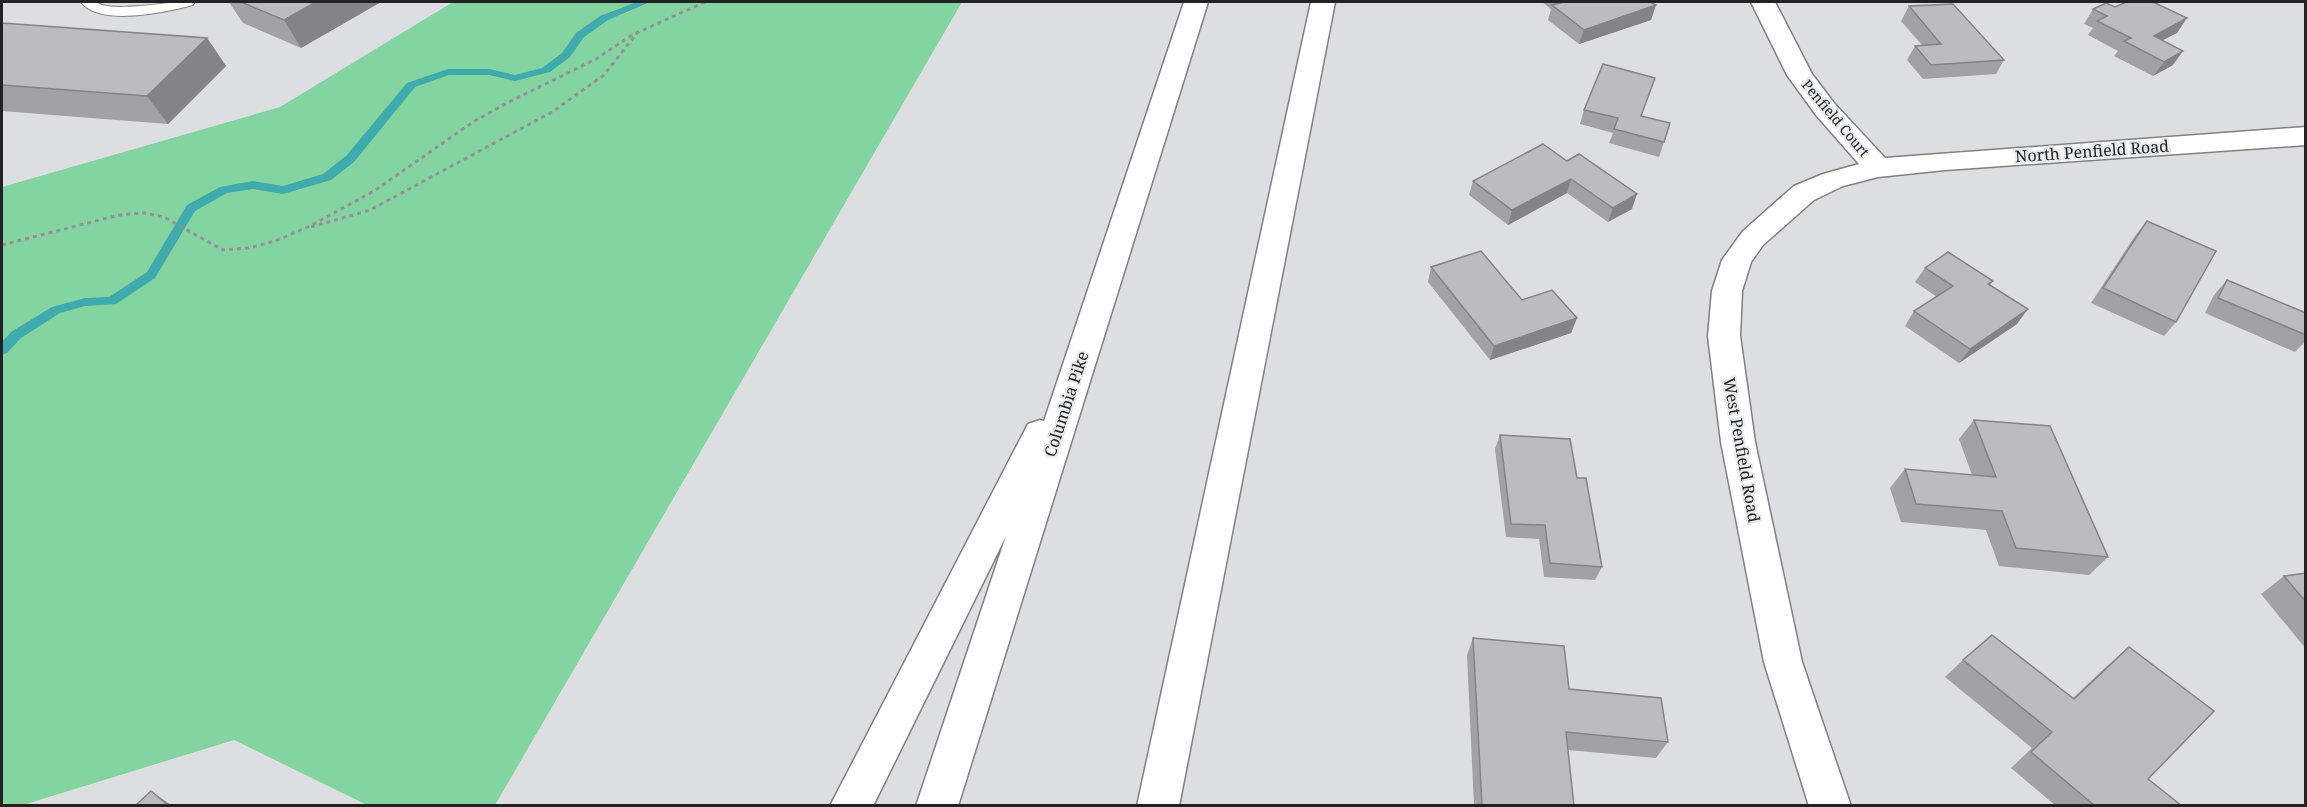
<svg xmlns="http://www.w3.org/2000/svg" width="2307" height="807" viewBox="0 0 2307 807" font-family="'Noto Serif',serif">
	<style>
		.green { fill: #84d4a1 }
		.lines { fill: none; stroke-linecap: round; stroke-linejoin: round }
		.stream { fill: #3fabac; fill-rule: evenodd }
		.service-casing { stroke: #808084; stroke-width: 2 }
		.minor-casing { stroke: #808084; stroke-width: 3 }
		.motorway-casing { stroke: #808084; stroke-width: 3 }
		.path { stroke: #929295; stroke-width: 3; stroke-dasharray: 4 4; stroke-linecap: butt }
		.service { fill: #fff; fill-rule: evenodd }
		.minor { fill: #fff; fill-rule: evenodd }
		.motorway { fill: #fff; fill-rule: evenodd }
		.wall { fill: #a2a1a4 }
		.shaded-wall { fill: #848386 }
		.building { fill: #bcbbbf; stroke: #848386; stroke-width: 1.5 }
		.labels { text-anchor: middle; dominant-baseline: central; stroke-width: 4.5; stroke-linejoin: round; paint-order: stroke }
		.far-street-label { font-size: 14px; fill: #222224; stroke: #eaebee }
		.street-label { font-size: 16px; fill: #222224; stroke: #eaebee }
	</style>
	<rect width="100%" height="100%" fill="#dddee1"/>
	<!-- green -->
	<polygon class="green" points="453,2 962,2 495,805 367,805 234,740 23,805 2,805 2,187 280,107"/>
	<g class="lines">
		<!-- stream -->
		<polygon class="stream" points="637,2 650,2 608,20 584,37 570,57 550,72 515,81 489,75 449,75 415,87 354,162 331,180 283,194 253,189 227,193 195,211 155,278 116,304 85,306 60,313 21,338 7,353 2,355 2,342 11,332 52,307 85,298 109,297 147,272 187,205 220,187 253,181 283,186 323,174 346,156 407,83 448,69 489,69 515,75 542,68 562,53 576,33 600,16"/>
		<!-- service casing -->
		<g class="service-casing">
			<path id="service" d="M81 2H96C111 14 172 0 195 2L193 5C167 12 99 27 81 2Z"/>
		</g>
		<!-- minor casing -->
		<g class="minor-casing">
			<polygon id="minor" points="1751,2 1775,2 1812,74 1834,103 1885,158 2306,127 2306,145 1945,170 1878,177 1843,186 1814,200 1763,245 1751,262 1742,291 1740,336 1755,442 1802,662 1851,806 1809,806 1764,662 1721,442 1708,336 1712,291 1722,260 1743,231 1794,186 1823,174 1859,164 1816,115 1787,75"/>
		</g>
		<!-- motorway casing -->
		<g class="motorway-casing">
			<g id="motorway">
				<polygon points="1184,2 1208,2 958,806 916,806 1006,536 873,806 830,806 1028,424 1040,420 1044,421"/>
				<polygon points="1311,2 1335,2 1179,806 1137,806"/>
			</g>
		</g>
		<!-- path -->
		<g class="path">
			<polyline points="311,227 370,210 552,112 604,75 637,33"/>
			<polyline points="2,245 119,215 143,213 164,217 223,250 249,248 275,241 310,226 374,191 473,122 507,103 596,59 632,35 705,2"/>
		</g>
		<!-- service -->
		<use href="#service" class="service"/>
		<!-- minor -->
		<use href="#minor" class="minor"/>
		<!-- motorway -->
		<use href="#motorway" class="motorway"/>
	</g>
	<!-- wall -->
	<g class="wall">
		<polygon points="229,2 381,2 301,48 243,23"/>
		<polygon points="1542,2 1650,2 1656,5 1651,20 1579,44 1548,20 1551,9"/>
		<polygon points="1909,6 2004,60 1996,74 1923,79 1907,60 1915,46 1922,45 1901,21"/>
		<polygon points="2115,7 2177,33 2162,40 2173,65 2153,76 2114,56 2118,51 2088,35 2093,28 2084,24 2093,9"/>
		<polygon points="2,23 207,38 226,66 168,124 2,111"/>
		<polygon points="1584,110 1641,116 1664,142 1659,157 1609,143 1613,133 1580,124"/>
		<polygon points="1543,144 1632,209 1608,222 1567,193 1508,225 1469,195 1473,181"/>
		<polygon points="2147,221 2176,322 2164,336 2091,303 2135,236"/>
		<polygon points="1431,267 1577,318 1571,333 1490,360 1428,282"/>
		<polygon points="1925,268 1993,281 1990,285 2017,324 1959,363 1905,326 1914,311 1937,297 1915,282"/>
		<polygon points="2227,280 2306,313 2306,341 2295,352 2205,313 2214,295"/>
		<polygon points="1974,420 2108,557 2089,575 1999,566 1986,530 1901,522 1890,488 1905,469 1972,475 1959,439"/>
		<polygon points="1500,435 1577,478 1602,567 1595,580 1544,577 1539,539 1506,537 1495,449"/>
		<polygon points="2306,573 2306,649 2261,594 2284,576"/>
		<polygon points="1473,638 1569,689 1668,742 1656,758 1568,750 1574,806 1474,806 1467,655"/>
		<polygon points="2129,647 2148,779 2182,806 2056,806 2011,768 2032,748 1945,677 1963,660 2073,698 2108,665"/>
	</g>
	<!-- shaded-wall -->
	<g class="shaded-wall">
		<polygon points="316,2 381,2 301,48 284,20"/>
		<polygon points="1656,5 1651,20 1579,44 1584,30"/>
		<polygon points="2187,18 2177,33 2144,50 2154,36"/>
		<polygon points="207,38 226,66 168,124 147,96"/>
		<polygon points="2183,51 2173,65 2153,76 2164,62"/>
		<polygon points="1571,179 1567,193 1508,225 1512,210"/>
		<polygon points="1637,194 1632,209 1608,222 1613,208"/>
		<polygon points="2028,309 2017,324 1959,363 1970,349"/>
		<polygon points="1577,318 1571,333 1490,360 1494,346"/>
		<polygon points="151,791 172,806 169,806"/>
	</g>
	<!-- building -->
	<g class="building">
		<polygon points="241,2 316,2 284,20"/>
		<polygon points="1564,2 1650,2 1656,5 1584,30 1552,5"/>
		<polygon points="2126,2 2153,2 2187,18 2154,36 2183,51 2164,62 2124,41 2131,38 2097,21 2107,16 2093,9 2106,3 2115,7"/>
		<polygon points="1953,4 2004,60 1931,65 1915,46 1941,44 1909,6"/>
		<polygon points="2,23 207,38 147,96 2,85"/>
		<polygon points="1603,64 1655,78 1641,116 1670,123 1664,142 1614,129 1618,118 1584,110"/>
		<polygon points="1543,144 1567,161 1579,154 1637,194 1613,208 1571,179 1512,210 1473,181"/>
		<polygon points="2147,221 2216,251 2176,322 2103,288"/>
		<polygon points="1481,251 1522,300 1552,290 1577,318 1494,346 1431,267"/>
		<polygon points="1948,252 1993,281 1988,284 2028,309 1970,349 1914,311 1953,286 1925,268"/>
		<polygon points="2227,280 2306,313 2306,335 2218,298"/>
		<polygon points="1974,420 2050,426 2108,557 2016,548 2002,511 1916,504 1905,469 1996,477"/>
		<polygon points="1500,435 1570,439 1577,478 1586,478 1602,567 1550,563 1545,525 1511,524"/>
		<polygon points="2306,573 2306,602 2284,576"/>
		<polygon points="1992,635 2074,699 2129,647 2214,711 2148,779 2182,806 2095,806 2031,752 2052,732 1963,660"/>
		<polygon points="1473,638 1564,646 1569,689 1661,698 1668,742 1566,732 1574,806 1482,805"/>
		<polygon points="151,791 169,806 135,806"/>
	</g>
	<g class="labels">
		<!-- far-street labels -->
		<g class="far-street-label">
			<text transform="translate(1836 118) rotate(50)">Penfield Court</text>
		</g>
		<!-- street labels -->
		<g class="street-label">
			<text transform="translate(2092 151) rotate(-4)">North Penfield Road</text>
			<text transform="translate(1066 404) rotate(-72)">Columbia Pike</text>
			<text transform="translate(1742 450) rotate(80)">West Penfield Road</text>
		</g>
	</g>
	<!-- border -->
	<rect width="2307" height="807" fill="none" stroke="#222224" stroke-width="6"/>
</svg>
